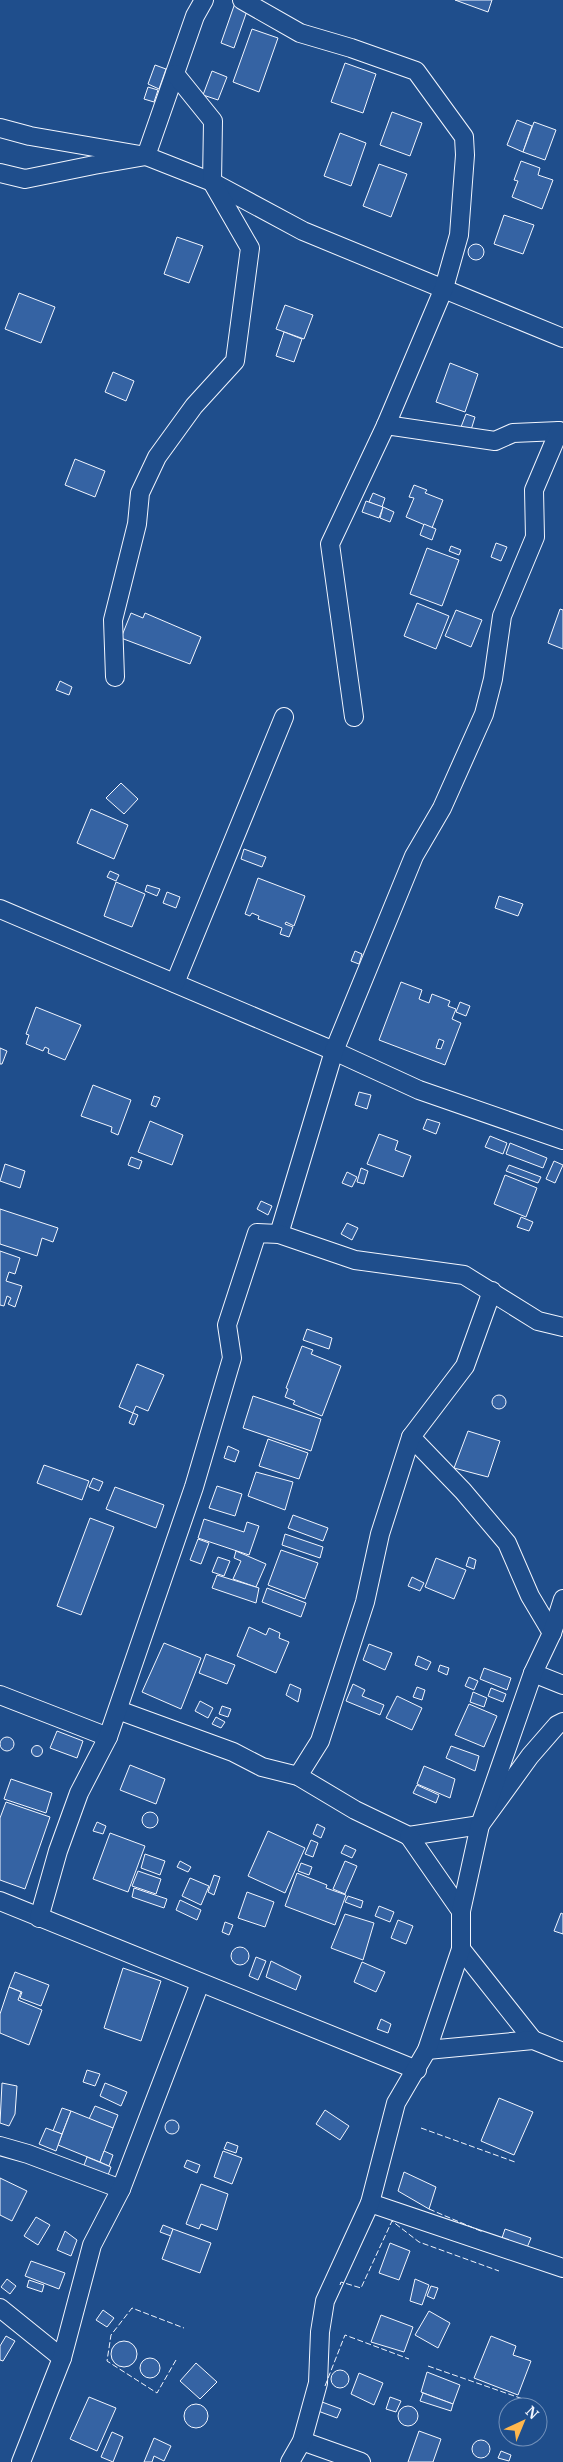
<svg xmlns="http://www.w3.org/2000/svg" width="563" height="2462" viewBox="0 0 563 2462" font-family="Merriweather,serif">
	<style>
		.building { fill: #3563a3; stroke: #f2f6ff; fill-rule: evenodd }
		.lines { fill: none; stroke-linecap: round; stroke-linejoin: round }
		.minor-casing { stroke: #f2f6ff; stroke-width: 20 }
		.minor { stroke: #1f4e8c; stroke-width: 18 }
		.fence { stroke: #f2f6ff; stroke-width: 1; stroke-dasharray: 6 2.5; stroke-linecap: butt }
	</style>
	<rect width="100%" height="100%" fill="#1f4e8c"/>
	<!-- building -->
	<g class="building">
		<polygon points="455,0 492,0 488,12"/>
		<polygon points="235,3 248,8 234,48 221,43"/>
		<polygon points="252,29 278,38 259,92 233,82"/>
		<polygon points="345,63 376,74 363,113 331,102"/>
		<polygon points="155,65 166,69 159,89 148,84"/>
		<polygon points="212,71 227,77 218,100 203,95"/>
		<polygon points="148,87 158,90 154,102 144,99"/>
		<polygon points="392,112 422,123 410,156 380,145"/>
		<polygon points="517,120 532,126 523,152 507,145"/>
		<polygon points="534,122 556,130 545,160 523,152"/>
		<polygon points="340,133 366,143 351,186 324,176"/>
		<polygon points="521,161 540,168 538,175 553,180 542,209 512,197 518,181 514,180"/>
		<polygon points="379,164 407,174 391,217 363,206"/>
		<polygon points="504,215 534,225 523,254 494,244"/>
		<polygon points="177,237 203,246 189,283 164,274"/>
		<circle cx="476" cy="252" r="8"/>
		<polygon points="19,293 55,307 41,343 5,329"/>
		<polygon points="285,305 313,315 304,339 276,329"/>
		<polygon points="284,332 302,339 294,362 276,356"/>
		<polygon points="450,363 478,374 465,412 436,402"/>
		<polygon points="113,372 134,381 126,401 105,392"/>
		<polygon points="466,414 475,417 471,430 461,427"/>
		<polygon points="75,459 105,471 95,497 65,485"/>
		<polygon points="414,485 427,490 425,493 443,500 432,528 406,517 414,498 409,497"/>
		<polygon points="373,493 385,498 382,507 369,502"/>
		<polygon points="366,501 383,507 379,518 362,512"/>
		<polygon points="383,507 394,512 390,522 380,518"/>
		<polygon points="424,524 436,529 432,540 420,535"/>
		<polygon points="496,543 507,547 501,561 491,557"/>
		<polygon points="451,546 461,550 459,555 449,551"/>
		<polygon points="427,548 459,560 442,606 410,594"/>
		<polygon points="417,603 449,616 436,649 404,636"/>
		<polygon points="560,609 563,610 563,649 548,643"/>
		<polygon points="456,610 482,620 471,647 445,636"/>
		<polygon points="131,613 143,618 145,613 201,637 190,664 121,638"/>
		<polygon points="60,681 72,687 69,695 56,690"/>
		<polygon points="121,783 138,799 124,814 106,798"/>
		<polygon points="91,809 128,825 114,859 77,843"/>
		<polygon points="244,849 266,857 262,867 241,859"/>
		<polygon points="110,871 119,875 116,881 107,877"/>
		<polygon points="258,878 305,896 294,926 286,922 285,924 293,927 289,937 280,934 282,928 258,919 259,916 252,913 250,916 245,914"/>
		<polygon points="116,882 145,894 132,927 104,916"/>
		<polygon points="147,885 160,889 157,896 145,891"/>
		<polygon points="167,892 180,897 176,908 163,903"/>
		<polygon points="499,896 523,904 518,916 495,908"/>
		<polygon points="355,951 362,954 359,964 351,961"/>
		<path d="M401 982 422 990 419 999 429 1003 432 994 450 1001 448 1006 456 1009 452 1019 461 1023 445 1065 379 1040ZM439 1039 444 1041 441 1049 436 1048Z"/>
		<polygon points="460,1002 470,1006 466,1016 456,1012"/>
		<polygon points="36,1007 81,1025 65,1060 48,1053 49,1049 45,1047 43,1051 26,1044 29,1035 26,1034"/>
		<polygon points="0,1048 7,1051 2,1064 0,1064"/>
		<polygon points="93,1085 131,1100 118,1135 111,1132 112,1127 81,1116"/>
		<polygon points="359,1092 371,1095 367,1109 355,1105"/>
		<polygon points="154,1096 160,1098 156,1107 151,1105"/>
		<polygon points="427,1119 440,1123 436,1134 423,1129"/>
		<polygon points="150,1121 183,1135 172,1165 138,1152"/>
		<polygon points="379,1134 398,1141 395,1150 411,1156 403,1177 367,1164"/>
		<polygon points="490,1136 507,1143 503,1154 485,1147"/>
		<polygon points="510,1143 547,1158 543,1168 506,1154"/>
		<polygon points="131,1157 142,1161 139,1169 128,1165"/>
		<polygon points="554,1161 563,1165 555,1183 546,1179"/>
		<polygon points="5,1164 25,1171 20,1188 0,1181"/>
		<polygon points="509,1165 541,1177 538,1183 506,1171"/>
		<polygon points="361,1168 368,1171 364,1184 357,1182"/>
		<polygon points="347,1172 357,1177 352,1187 342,1183"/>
		<polygon points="505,1175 537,1188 526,1217 494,1204"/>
		<polygon points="261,1201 272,1206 268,1215 257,1209"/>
		<polygon points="0,1209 58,1228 53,1242 42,1238 37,1256 0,1244"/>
		<polygon points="521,1217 533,1222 529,1231 517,1227"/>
		<polygon points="347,1223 358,1228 352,1240 341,1234"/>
		<polygon points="0,1251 20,1258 15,1274 9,1272 6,1281 22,1286 15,1307 8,1304 11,1298 7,1296 4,1306 0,1305"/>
		<polygon points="307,1329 332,1338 329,1349 303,1340"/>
		<polygon points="302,1346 313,1350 311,1354 341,1366 322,1416 293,1404 295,1401 285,1397 288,1389 286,1388"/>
		<polygon points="137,1364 164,1375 148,1411 136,1406 133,1413 119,1407"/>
		<circle cx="499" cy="1402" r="7"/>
		<polygon points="253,1396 321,1419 311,1451 243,1428"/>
		<polygon points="133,1413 138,1415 134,1425 129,1423"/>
		<polygon points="468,1431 500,1441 488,1477 454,1468"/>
		<polygon points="268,1439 308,1453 299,1479 259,1466"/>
		<polygon points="228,1446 239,1451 235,1462 224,1458"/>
		<polygon points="44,1465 89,1481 82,1500 37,1483"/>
		<polygon points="256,1472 293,1482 285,1510 248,1496"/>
		<polygon points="93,1478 103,1482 99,1491 89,1487"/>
		<polygon points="217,1486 242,1494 235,1516 209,1508"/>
		<polygon points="115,1487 164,1505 156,1528 106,1509"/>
		<polygon points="293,1515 328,1528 323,1541 288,1528"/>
		<polygon points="90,1518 114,1527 81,1615 57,1606"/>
		<polygon points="204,1519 244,1532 247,1522 259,1526 249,1555 198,1538"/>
		<polygon points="285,1534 323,1547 320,1558 282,1545"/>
		<polygon points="198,1539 209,1543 201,1564 190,1560"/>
		<polygon points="281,1550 318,1563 305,1599 268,1585"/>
		<polygon points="236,1551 266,1564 256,1587 233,1579 241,1561 234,1558"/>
		<polygon points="218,1557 230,1561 224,1576 212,1572"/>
		<polygon points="469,1557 476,1560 474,1569 466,1566"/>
		<polygon points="436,1558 466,1570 454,1599 425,1587"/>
		<polygon points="217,1575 259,1588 256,1603 212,1588"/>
		<polygon points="412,1577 424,1583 420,1591 408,1586"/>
		<polygon points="267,1588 306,1603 301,1617 262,1602"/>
		<polygon points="249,1627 266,1635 269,1628 280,1633 279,1638 289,1642 276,1673 237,1656"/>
		<polygon points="164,1643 201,1658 181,1709 142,1692"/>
		<polygon points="369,1644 392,1653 385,1670 363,1660"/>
		<polygon points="206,1654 235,1665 227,1684 199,1673"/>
		<polygon points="418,1656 431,1662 427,1670 415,1665"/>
		<polygon points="440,1665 449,1668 447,1675 438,1671"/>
		<polygon points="484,1668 511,1678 507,1690 480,1679"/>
		<polygon points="469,1677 478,1681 474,1690 465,1686"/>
		<polygon points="290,1684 301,1689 298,1702 286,1695"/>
		<polygon points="353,1684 365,1690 362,1696 384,1705 380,1715 346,1701"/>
		<polygon points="417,1687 425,1690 422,1700 413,1697"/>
		<polygon points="491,1688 506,1694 503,1702 488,1696"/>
		<polygon points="473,1692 487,1698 484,1707 470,1702"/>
		<polygon points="397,1696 422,1708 412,1730 386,1718"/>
		<polygon points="200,1701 213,1708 208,1718 195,1711"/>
		<polygon points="469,1704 497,1716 484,1747 455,1735"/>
		<polygon points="222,1706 231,1709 228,1717 219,1714"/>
		<polygon points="216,1717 225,1722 221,1728 212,1724"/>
		<polygon points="57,1731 83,1741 77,1758 50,1748"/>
		<circle cx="7" cy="1744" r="7"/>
		<circle cx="37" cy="1751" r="5.5"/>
		<polygon points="451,1746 479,1756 475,1771 446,1758"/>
		<polygon points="130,1765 165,1779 156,1804 120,1790"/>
		<polygon points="424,1766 455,1779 450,1798 417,1784"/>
		<polygon points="11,1779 52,1793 46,1813 4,1799"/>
		<polygon points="417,1785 439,1795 436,1803 413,1793"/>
		<polygon points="6,1802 50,1817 25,1889 0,1880 0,1818"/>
		<circle cx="150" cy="1820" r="8"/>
		<polygon points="97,1822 106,1826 103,1834 93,1831"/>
		<polygon points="317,1824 325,1828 321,1838 313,1834"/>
		<polygon points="268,1831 305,1848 285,1893 248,1876"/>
		<polygon points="110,1833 145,1846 128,1892 93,1879"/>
		<polygon points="311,1840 318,1843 313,1857 305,1854"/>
		<polygon points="345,1845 356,1850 352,1858 341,1853"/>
		<polygon points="145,1854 165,1861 160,1875 141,1868"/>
		<polygon points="180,1861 191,1867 188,1872 177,1867"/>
		<polygon points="345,1861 357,1866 345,1894 333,1889"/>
		<polygon points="301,1863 312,1867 309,1875 298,1871"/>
		<polygon points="138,1871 161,1879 156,1894 132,1886"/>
		<polygon points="297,1873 327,1885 326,1888 346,1895 335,1925 285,1906"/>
		<polygon points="214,1875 220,1877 214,1895 208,1892"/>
		<polygon points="190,1878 209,1886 201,1905 182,1896"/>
		<polygon points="134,1888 167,1899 164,1908 132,1897"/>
		<polygon points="247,1892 274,1902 265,1927 238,1918"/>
		<polygon points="348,1896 363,1901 361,1908 345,1902"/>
		<polygon points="180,1900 201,1910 197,1920 176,1910"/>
		<polygon points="379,1906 394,1912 390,1922 375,1916"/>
		<polygon points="561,1913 563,1914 563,1934 554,1931"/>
		<polygon points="345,1914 374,1923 363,1960 331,1948"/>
		<polygon points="398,1920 413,1926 406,1944 391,1938"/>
		<polygon points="225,1922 233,1925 229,1935 222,1932"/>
		<circle cx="240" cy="1956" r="9"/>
		<polygon points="256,1957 266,1961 258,1980 249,1976"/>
		<polygon points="271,1961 301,1976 296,1990 266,1977"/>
		<polygon points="362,1962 385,1972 376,1992 354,1982"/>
		<polygon points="123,1968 161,1981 141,2041 104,2028"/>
		<polygon points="15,1972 49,1985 41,2006 20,1998 22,1992 9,1987"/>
		<polygon points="9,1987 21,1992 18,2000 42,2010 29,2045 0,2033 0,2014"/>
		<polygon points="381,2019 391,2024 388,2033 377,2029"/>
		<polygon points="87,2070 100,2074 95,2086 83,2082"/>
		<polygon points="2,2083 17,2086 15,2114 9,2126 0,2123"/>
		<polygon points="105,2083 127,2092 121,2106 100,2096"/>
		<polygon points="499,2098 533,2112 514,2155 481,2141"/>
		<polygon points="95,2106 118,2115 113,2128 89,2119"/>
		<polygon points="62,2108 71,2111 62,2134 53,2131"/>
		<polygon points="325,2110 349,2126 340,2140 316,2124"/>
		<polygon points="71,2111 113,2128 100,2162 58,2145"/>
		<circle cx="172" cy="2127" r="7"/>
		<polygon points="46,2128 62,2134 56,2151 39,2144"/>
		<polygon points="227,2142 238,2146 236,2153 224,2149"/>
		<polygon points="104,2151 113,2155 109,2166 100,2162"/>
		<polygon points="223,2151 242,2158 232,2184 214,2177"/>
		<polygon points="87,2157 111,2167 107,2178 83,2168"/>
		<polygon points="187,2160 200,2165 197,2173 184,2167"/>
		<polygon points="404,2172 436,2187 429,2209 398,2191"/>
		<polygon points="0,2178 27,2191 12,2221 0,2215"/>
		<polygon points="201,2184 228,2194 217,2230 201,2224 199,2229 186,2224"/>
		<polygon points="36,2217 50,2225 38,2245 24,2236"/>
		<polygon points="163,2225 173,2229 171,2236 160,2232"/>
		<polygon points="173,2229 211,2243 200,2273 162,2259"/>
		<polygon points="505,2229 531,2238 526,2250 501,2241"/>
		<polygon points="65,2231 77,2240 71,2256 57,2250"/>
		<polygon points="390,2243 410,2251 399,2280 379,2273"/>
		<polygon points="31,2261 65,2273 59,2289 25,2276"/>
		<polygon points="7,2279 16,2286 10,2294 1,2287"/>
		<polygon points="415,2279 429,2285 422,2305 410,2301"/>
		<polygon points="29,2280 44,2285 42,2292 27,2287"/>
		<polygon points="431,2286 438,2288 434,2299 427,2296"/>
		<polygon points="103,2310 114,2318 107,2327 96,2320"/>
		<polygon points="429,2311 450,2323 438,2348 415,2335"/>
		<polygon points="381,2315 413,2327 404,2352 371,2342"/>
		<polygon points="6,2336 15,2341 3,2361 0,2360 0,2346"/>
		<polygon points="491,2336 516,2346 513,2355 531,2361 518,2395 474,2378"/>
		<circle cx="124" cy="2354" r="13"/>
		<circle cx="150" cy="2368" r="10"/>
		<polygon points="196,2363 217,2382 200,2399 180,2381"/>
		<circle cx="340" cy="2379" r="9"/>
		<polygon points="427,2372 460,2385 453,2404 421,2392"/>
		<polygon points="359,2373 383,2383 374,2405 351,2394"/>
		<polygon points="423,2393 453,2404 451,2411 420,2401"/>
		<polygon points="89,2397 116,2408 97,2451 70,2439"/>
		<polygon points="390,2397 401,2401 396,2412 386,2409"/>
		<polygon points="322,2402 341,2409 337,2418 318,2411"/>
		<circle cx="196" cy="2416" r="12"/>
		<circle cx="408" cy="2416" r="10"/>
		<polygon points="419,2431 441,2439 433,2462 408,2462"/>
		<polygon points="112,2432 123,2437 113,2462 101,2457"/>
		<polygon points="154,2438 171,2446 164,2461 154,2456 152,2462 144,2462"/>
		<circle cx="481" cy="2449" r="9"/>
		<polygon points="501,2451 511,2455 509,2461 498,2458"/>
	</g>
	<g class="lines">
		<!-- minor casing -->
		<g class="minor-casing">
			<g id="minor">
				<polyline points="204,0 195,16 146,156 212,182 303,231 563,338"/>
				<polyline points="242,0 300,33 351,48 416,71 464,137 465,155 459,235 444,288 386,425"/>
				<polyline points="0,128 30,136 146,156 94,165 25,179 0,173"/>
				<polyline points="115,677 113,620 137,524 140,493 157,457 194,406 235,361 250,248 212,182 213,121 175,74"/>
				<polyline points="354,717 330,544 386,425 495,441 513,433 559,431 563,433"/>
				<polyline points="0,909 334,1051 419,1090 563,1140"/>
				<polyline points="175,983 284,717"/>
				<polyline points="279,1234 334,1051 414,856 442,808 484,714 493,679 502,616 535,537 534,490 559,431"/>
				<polyline points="411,1437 463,1491 507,1543 530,1596 552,1633"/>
				<polyline points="533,1673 563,1685"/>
				<polyline points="0,1695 108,1737"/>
				<polyline points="118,1710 233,1752 262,1767 298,1776 355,1810 409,1836 480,1825 530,1756 557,1725 563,1722"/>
				<polyline points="298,1776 320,1741 365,1602 380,1534 411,1437 465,1366 492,1291"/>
				<polyline points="409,1836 461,1911"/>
				<polyline points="0,1901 417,2070"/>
				<polyline points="39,1918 58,1851 79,1793 108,1737 194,1487 232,1358 227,1325 257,1233 279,1234 355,1260 464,1275 538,1321 563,1327"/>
				<polyline points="461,1949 533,2040"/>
				<polyline points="427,2050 533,2040 563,2052"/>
				<polyline points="0,2146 28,2154 121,2189"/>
				<polyline points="370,2203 563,2268"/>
				<polyline points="0,2308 62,2358"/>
				<polyline points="302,2441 361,2462"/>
				<polyline points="21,2462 62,2358 92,2245 121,2189 200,1983"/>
				<polyline points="290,2462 302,2441 318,2383 320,2332 325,2301 370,2203 396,2103 427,2050 461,1949 461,1911 480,1825 533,1673 552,1633 563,1599"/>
			</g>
		</g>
		<!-- minor -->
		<use href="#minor" class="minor"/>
		<!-- fence -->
		<g class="fence">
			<polyline points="421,2128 515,2162"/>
			<polyline points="429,2209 483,2232"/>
			<polyline points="340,2285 341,2282 361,2288 392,2221 419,2242 499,2271"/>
			<polyline points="176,2360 157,2393 107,2361 111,2335 132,2308 184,2328"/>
			<polyline points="428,2366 523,2399"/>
			<polyline points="325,2386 345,2335 409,2359"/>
		</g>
	</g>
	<!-- north arrow -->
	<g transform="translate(523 2422) rotate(44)"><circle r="24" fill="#1f4e8c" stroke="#7391ba"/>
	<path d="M0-4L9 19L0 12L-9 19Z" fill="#ffb74d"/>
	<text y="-8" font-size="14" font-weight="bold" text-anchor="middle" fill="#f2f6ff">N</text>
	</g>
</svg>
